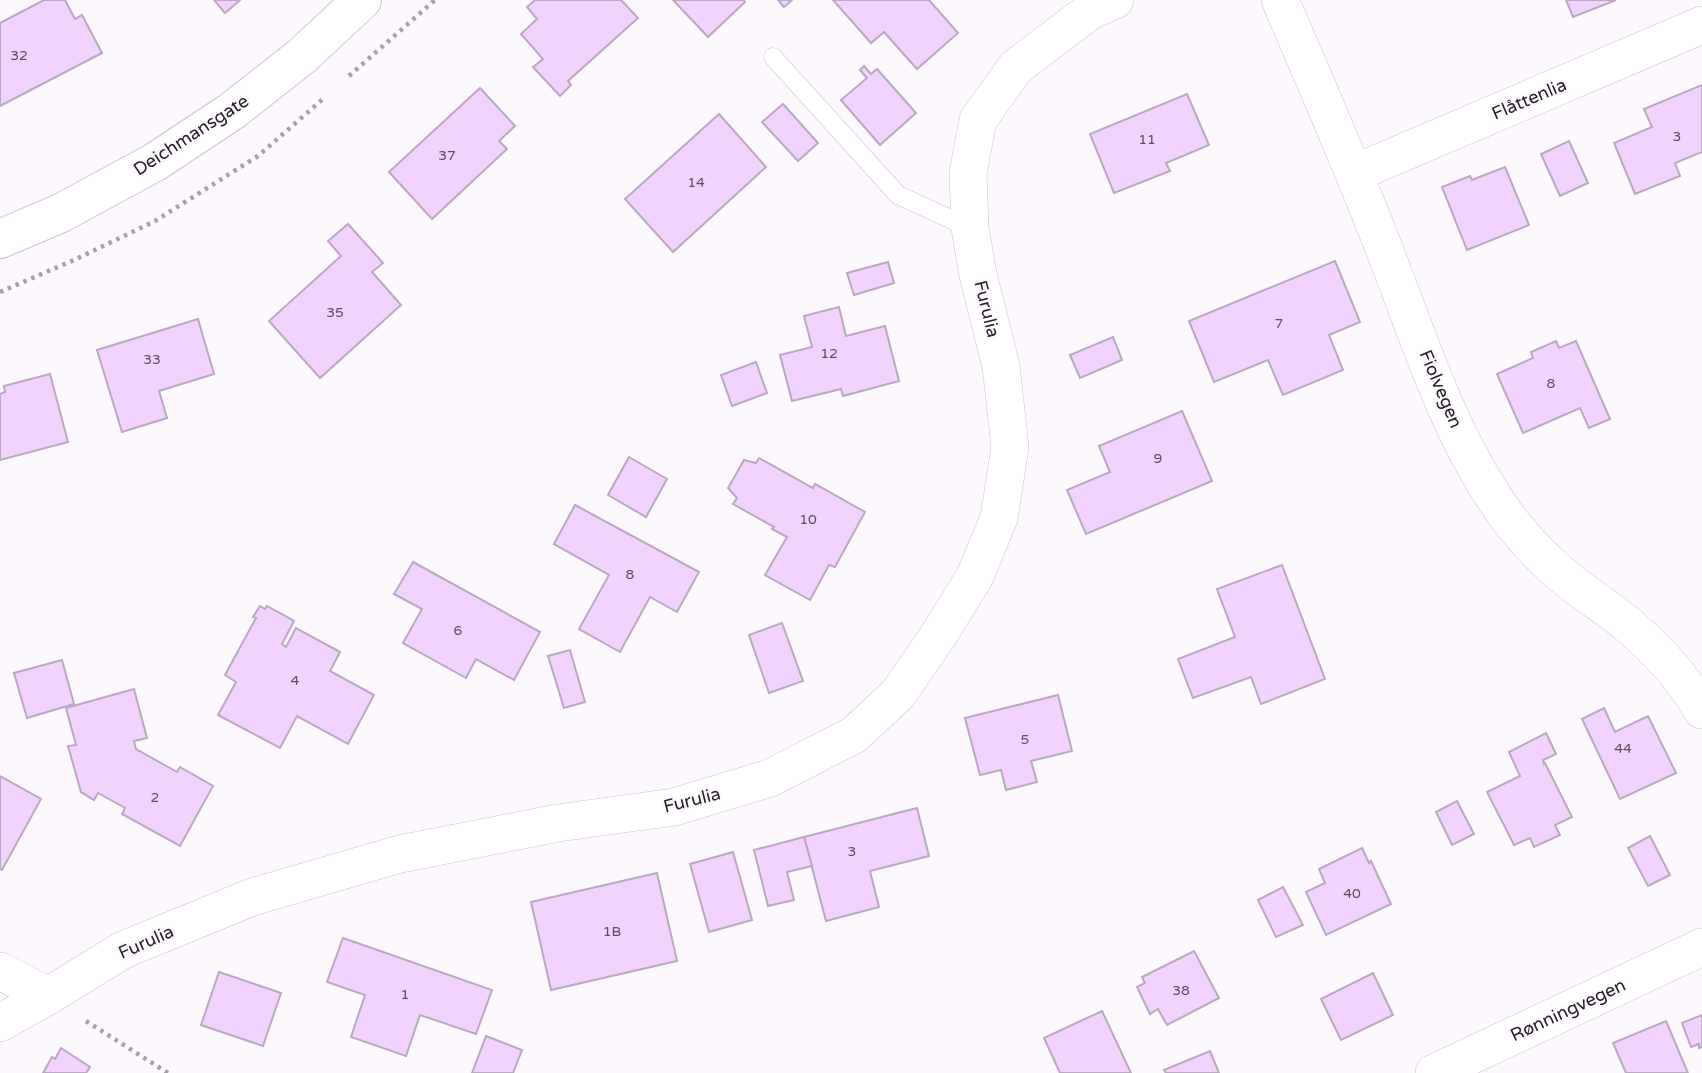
<svg xmlns="http://www.w3.org/2000/svg" width="1702" height="1073" viewBox="0 0 1702 1073" font-family="'Varela Round',sans-serif">
	<style>
		.building { fill: #f2d3fe; stroke: #baa9c1; stroke-width: 2 }
		.lines { fill: none; stroke-linecap: round; stroke-linejoin: round }
		.lane-casing { stroke: #d2c1d8; stroke-width: 19 }
		.street-casing { stroke: #d2c1d8; stroke-width: 38 }
		.secondary-casing { stroke: #d2c1d8; stroke-width: 40 }
		.path { stroke: #a7a1a8; stroke-width: 4.5; stroke-dasharray: 3.5 5; stroke-linecap: butt }
		.lane { stroke: #fff; stroke-width: 18 }
		.street { stroke: #fff; stroke-width: 37 }
		.secondary { stroke: #fff; stroke-width: 38 }
		.labels { text-anchor: middle; dominant-baseline: central; stroke-width: 5; stroke-linejoin: round; paint-order: stroke }
		.number-label { font-size: 14px; fill: #5a4e5f }
		.street-label { font-size: 18px; fill: #28212a; stroke: #fcf8fd }
	</style>
	<rect width="100%" height="100%" fill="#fcf8fd"/>
	<!-- building -->
	<g class="building">
		<polygon points="44,0 65,0 75,19 82,15 102,53 0,106 0,23"/>
		<polygon points="214,0 240,0 225,13"/>
		<polygon points="535,0 621,0 638,18 568,81 571,85 560,96 533,67 543,59 521,34 537,19 527,7"/>
		<polygon points="673,0 744,0 745,2 708,37"/>
		<polygon points="778,0 792,0 784,7"/>
		<polygon points="833,0 929,0 958,33 917,69 884,32 871,43"/>
		<polygon points="1566,0 1616,0 1573,17"/>
		<polygon points="864,66 871,74 877,69 916,113 880,145 841,100 867,78 860,70"/>
		<polygon points="1702,85 1702,152 1675,163 1680,176 1635,194 1614,143 1652,127 1644,109"/>
		<polygon points="480,88 515,126 499,141 507,149 432,219 389,172"/>
		<polygon points="1187,94 1209,145 1166,163 1170,171 1114,193 1090,134"/>
		<polygon points="783,104 818,143 798,161 762,122"/>
		<polygon points="719,114 766,167 673,252 625,199"/>
		<polygon points="1569,141 1588,183 1560,196 1541,154"/>
		<polygon points="1505,167 1529,225 1467,250 1442,187 1470,176 1472,180"/>
		<polygon points="348,224 383,263 372,272 401,305 320,378 269,321 341,256 328,241"/>
		<polygon points="1335,261 1360,322 1329,335 1343,370 1283,395 1268,360 1214,382 1189,321"/>
		<polygon points="888,262 894,283 854,295 847,273"/>
		<polygon points="839,307 846,336 885,326 899,381 843,396 841,389 792,401 780,355 812,347 804,316"/>
		<polygon points="198,319 214,374 159,391 167,418 122,432 97,350"/>
		<polygon points="1113,337 1122,360 1080,378 1070,355"/>
		<polygon points="1556,341 1559,348 1576,341 1610,419 1589,428 1580,408 1523,433 1497,374 1533,358 1531,352"/>
		<polygon points="756,362 767,393 732,406 721,375"/>
		<polygon points="50,374 68,442 0,460 0,394 5,392 4,386"/>
		<polygon points="1182,411 1212,481 1086,534 1067,490 1110,472 1099,446"/>
		<polygon points="629,457 667,479 646,517 608,495"/>
		<polygon points="759,458 813,488 815,484 865,512 835,567 829,565 810,600 765,575 787,537 772,529 774,527 733,504 737,498 728,488 744,460 756,463"/>
		<polygon points="575,505 699,572 677,612 650,597 620,652 579,629 609,575 554,544"/>
		<polygon points="413,562 540,632 514,680 476,659 466,678 403,643 422,609 394,594"/>
		<polygon points="1282,565 1325,679 1261,704 1251,677 1193,698 1178,659 1235,637 1217,589"/>
		<polygon points="260,606 265,609 267,606 294,621 282,644 286,647 296,628 340,652 330,671 374,695 348,744 297,716 280,748 218,715 236,682 225,675 256,618 253,617"/>
		<polygon points="782,623 803,681 769,693 749,635"/>
		<polygon points="570,650 585,702 564,708 548,656"/>
		<polygon points="62,660 74,704 27,718 14,673"/>
		<polygon points="134,689 147,738 134,741 136,749 177,772 180,767 213,786 180,846 122,814 125,808 98,793 94,800 81,792 68,746 76,745 66,708"/>
		<polygon points="1058,695 1072,751 1031,761 1037,782 1006,790 1001,770 980,775 965,718"/>
		<polygon points="1604,708 1615,732 1648,716 1676,773 1620,799 1582,719"/>
		<polygon points="1546,733 1556,754 1543,760 1544,764 1545,763 1572,817 1555,825 1560,835 1534,847 1530,838 1514,845 1487,792 1520,776 1509,752"/>
		<polygon points="0,776 41,799 2,870 0,869"/>
		<polygon points="1457,801 1474,834 1452,845 1436,812"/>
		<polygon points="917,808 929,856 870,871 879,907 826,921 804,837"/>
		<polygon points="1650,836 1670,875 1648,886 1628,848"/>
		<polygon points="804,837 812,866 787,872 794,900 768,906 754,850"/>
		<polygon points="1362,848 1369,863 1371,861 1391,904 1326,935 1306,892 1325,883 1319,869"/>
		<polygon points="733,852 752,920 709,932 690,864"/>
		<polygon points="657,873 677,961 551,990 531,902"/>
		<polygon points="1283,887 1303,925 1276,937 1258,900"/>
		<polygon points="343,938 492,990 476,1034 420,1015 406,1056 351,1037 365,995 327,982"/>
		<polygon points="1194,951 1219,998 1167,1025 1158,1009 1150,1014 1137,987 1145,983 1142,977"/>
		<polygon points="219,972 281,993 263,1046 201,1025"/>
		<polygon points="1373,973 1393,1015 1341,1040 1321,999"/>
		<polygon points="1102,1011 1131,1073 1060,1073 1044,1038"/>
		<polygon points="1702,1015 1702,1047 1699,1048 1699,1044 1691,1047 1682,1023"/>
		<polygon points="1666,1021 1688,1073 1626,1073 1613,1043"/>
		<polygon points="486,1036 522,1050 513,1073 472,1073"/>
		<polygon points="61,1048 90,1067 86,1073 43,1073 52,1057 55,1059"/>
		<polygon points="1210,1051 1219,1073 1166,1073 1164,1070"/>
	</g>
	<g class="lines">
		<!-- lane casing -->
		<g class="lane-casing">
			<polyline id="lane" points="773,57 898,195 970,228"/>
		</g>
		<!-- street casing -->
		<g class="street-casing">
			<g id="street">
				<path d="M1280 0C1317 86 1355 172 1388 259 1419 339 1446 424 1493 496 1510 523 1531 547 1554 568 1576 588 1602 604 1626 623 1656 648 1682 676 1702 710"/>
				<polyline points="1355,173 1702,25"/>
				<polyline points="0,971 48,996"/>
				<polyline points="0,1023 48,996 123,950 252,897 400,854 558,823 674,807 770,778 854,735 898,694 938,636 975,576 999,518 1010,447 1001,366 978,275 970,228 968,173 978,120 1016,67 1090,11 1115,0"/>
				<polyline points="1434,1073 1702,947"/>
			</g>
		</g>
		<!-- secondary casing -->
		<g class="secondary-casing">
			<polyline id="secondary" points="0,239 61,213 155,162 232,111 302,56 362,0"/>
		</g>
		<!-- path -->
		<g class="path">
			<polyline points="349,76 435,0"/>
			<polyline points="0,292 74,260 155,221 258,156 324,98"/>
			<polyline points="86,1021 168,1073"/>
		</g>
		<!-- lane -->
		<use href="#lane" class="lane"/>
		<!-- street -->
		<use href="#street" class="street"/>
		<!-- secondary -->
		<use href="#secondary" class="secondary"/>
	</g>
	<g class="labels">
		<!-- number labels -->
		<g class="number-label">
			<text x="19" y="55">32</text>
			<text x="1677" y="136">3</text>
			<text x="1147" y="139">11</text>
			<text x="447" y="155">37</text>
			<text x="696" y="182">14</text>
			<text x="335" y="312">35</text>
			<text x="1279" y="323">7</text>
			<text x="829" y="353">12</text>
			<text x="152" y="359">33</text>
			<text x="1551" y="383">8</text>
			<text x="1158" y="458">9</text>
			<text x="808" y="519">10</text>
			<text x="630" y="574">8</text>
			<text x="458" y="630">6</text>
			<text x="295" y="680">4</text>
			<text x="1025" y="739">5</text>
			<text x="1623" y="748">44</text>
			<text x="155" y="797">2</text>
			<text x="852" y="851">3</text>
			<text x="1352" y="893">40</text>
			<text x="612" y="931">1B</text>
			<text x="1181" y="990">38</text>
			<text x="405" y="994">1</text>
		</g>
		<!-- street labels -->
		<g class="street-label">
			<text transform="translate(1529 99) rotate(-23)">Flåttenlia</text>
			<text transform="translate(191 135) rotate(-33)">Deichmansgate</text>
			<text transform="translate(987 309) rotate(76)">Furulia</text>
			<text transform="translate(1441 389) rotate(67)">Fiolvegen</text>
			<text transform="translate(692 800) rotate(-14)">Furulia</text>
			<text transform="translate(146 942) rotate(-24)">Furulia</text>
			<text transform="translate(1568 1010) rotate(-25)">Rønningvegen</text>
		</g>
	</g>
</svg>
